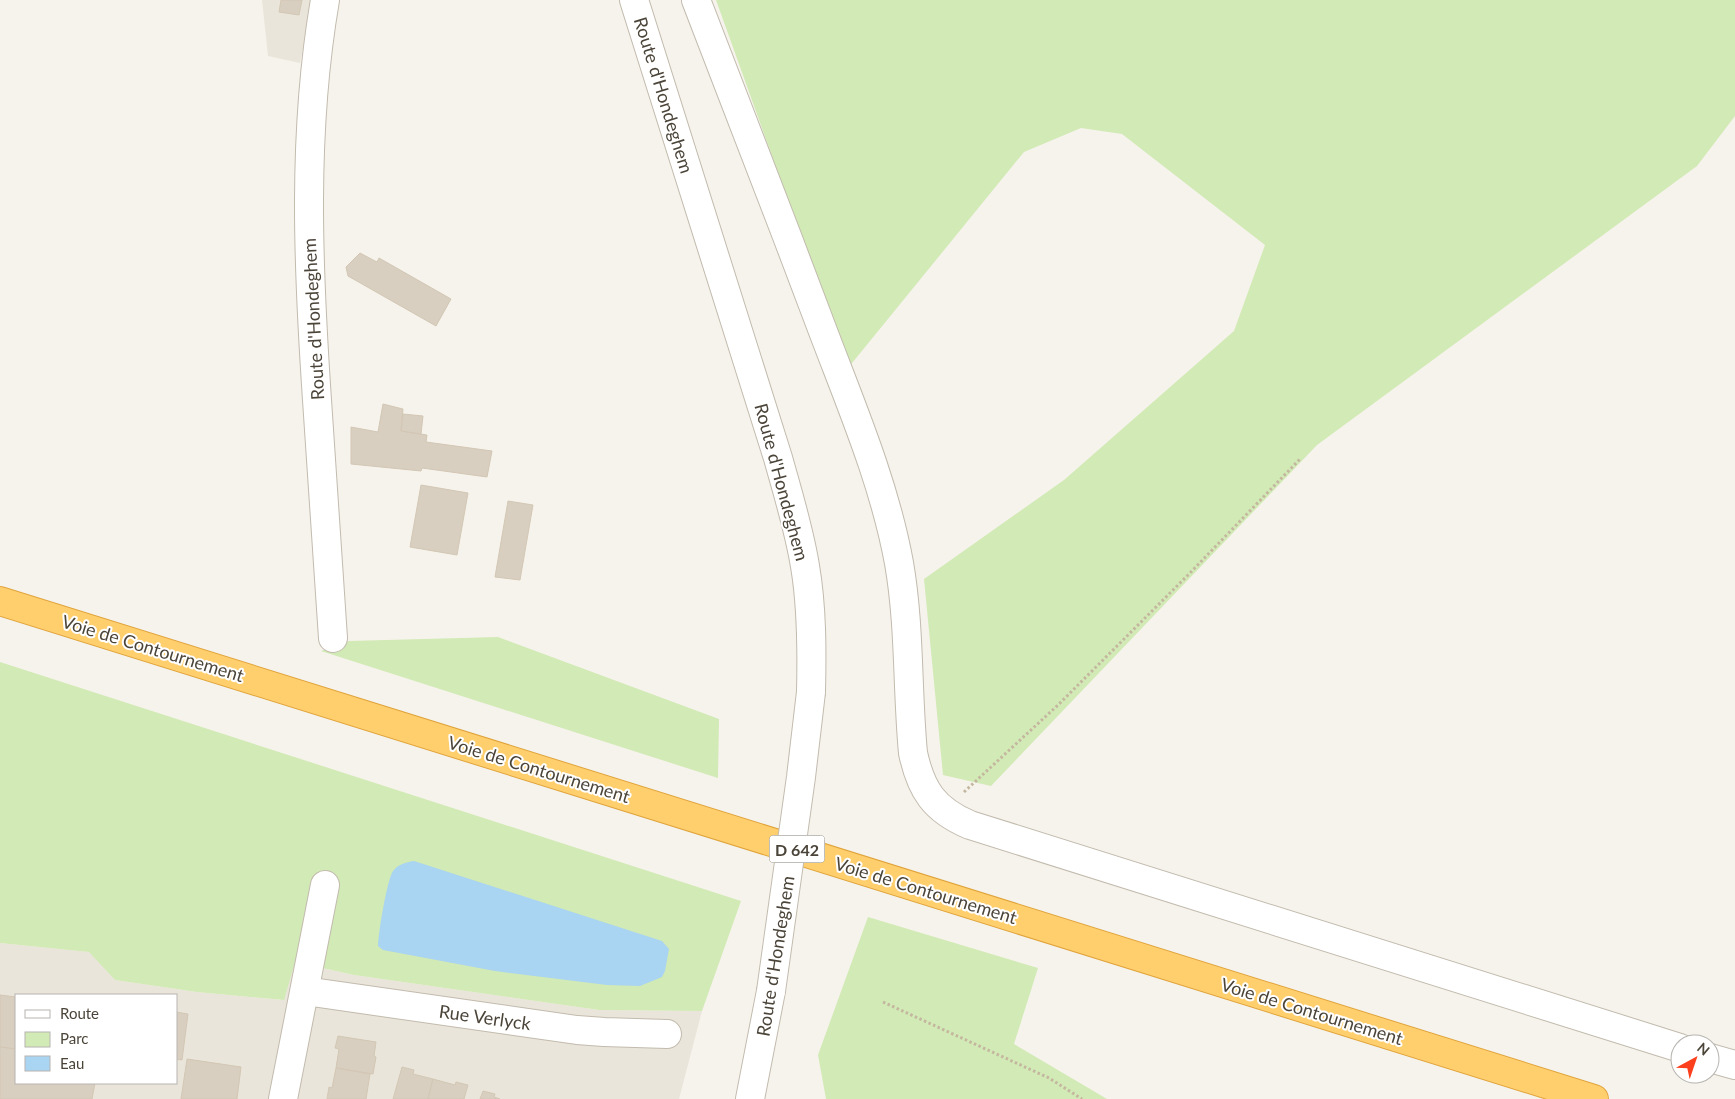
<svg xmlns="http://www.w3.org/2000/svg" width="1735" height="1099" viewBox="0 0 1735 1099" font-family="Lato,sans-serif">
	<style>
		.residential { fill: #eae5da; fill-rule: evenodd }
		.green { fill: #d2eab5 }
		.water { fill: #a9d4f2 }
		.building { fill: #d8cfc1; stroke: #d3c7b4 }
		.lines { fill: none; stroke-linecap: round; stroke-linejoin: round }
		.minor-casing { stroke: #c2bbae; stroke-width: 30 }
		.highway-casing { stroke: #e0a43c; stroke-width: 30 }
		.path { stroke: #c4b79f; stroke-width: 3; stroke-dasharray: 2.5 2.5; stroke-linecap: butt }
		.minor { stroke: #fff; stroke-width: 28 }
		.highway { stroke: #ffcf6e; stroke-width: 28 }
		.minor-bridge-casing { stroke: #c2bbae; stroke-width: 30; stroke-linecap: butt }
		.minor-bridge { stroke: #fff; stroke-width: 28 }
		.labels { text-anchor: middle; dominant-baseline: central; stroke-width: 4; stroke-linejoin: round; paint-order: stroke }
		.shield { fill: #fff; stroke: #817c74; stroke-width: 1 }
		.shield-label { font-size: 16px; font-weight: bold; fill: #4b4439 }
		.street-label { font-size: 18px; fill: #4b4439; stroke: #fff }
	</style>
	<rect width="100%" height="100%" fill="#f6f3ec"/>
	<!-- residential -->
	<g class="residential">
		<polygon points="262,0 313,0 300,63 268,56"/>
		<path d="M0 943 90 952 115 980 197 992 283 1000 294 962 354 975 599 1010 702 1011 679 1099H0ZM16 995H176V1083H16Z"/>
	</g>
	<!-- green -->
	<g class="green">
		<polygon points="716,0 1735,0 1735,116 1697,166 1317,445 991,786 943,775 924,579 1064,480 1234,331 1265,245 1122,134 1081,128 1024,152 848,368"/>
		<polygon points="498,637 719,719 718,778 321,651 349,641"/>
		<polygon points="0,662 741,901 702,1011 599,1010 354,975 295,962 284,1000 197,992 115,980 89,952 0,943"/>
		<polygon points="868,917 1038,968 1014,1044 1107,1099 826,1099 818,1055"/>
	</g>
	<!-- water -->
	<path class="water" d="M414 861 662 941 669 949 665 971 662 977 640 986 607 985 495 971 383 950 378 946C378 934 387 880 393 871 397 865 406 862 414 861Z"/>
	<!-- building -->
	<g class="building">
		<polygon points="281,0 302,0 299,15 279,12"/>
		<polygon points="360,253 377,262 379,258 451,299 436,326 348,276 346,267"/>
		<polygon points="383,404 403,409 401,431 427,435 426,442 492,451 487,477 422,468 421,471 351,464 351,427 378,432"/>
		<polygon points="403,414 423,416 421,434 401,431"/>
		<polygon points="421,485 468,493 457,555 410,547"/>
		<polygon points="508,501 533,505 520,580 495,577"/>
		<polygon points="0,995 16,997 16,1049 0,1047"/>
		<polygon points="176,1012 188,1014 182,1060 176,1059"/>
		<polygon points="338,1036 376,1042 374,1056 376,1057 373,1074 336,1068 339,1049 335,1048"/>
		<polygon points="0,1047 16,1049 16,1083 95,1083 92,1099 0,1099"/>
		<polygon points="187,1059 241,1067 237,1099 181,1099"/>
		<polygon points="402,1067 414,1070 413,1074 433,1079 428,1099 393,1099"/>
		<polygon points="336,1068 370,1074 366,1099 327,1099 329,1087 332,1088"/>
		<polygon points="433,1079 455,1085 456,1082 468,1085 464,1099 428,1099"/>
		<polygon points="483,1091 495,1094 494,1097 500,1099 480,1099"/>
	</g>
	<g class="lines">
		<!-- minor casing -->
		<g class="minor-casing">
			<g id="minor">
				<path d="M325 0C302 133 308 267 317 400 322 480 328 559 333 638"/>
				<path d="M634 0 778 458C788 494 799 529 805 566 812 607 812 650 811 692"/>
				<path d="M696 0C738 108 780 217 821 326 850 403 884 481 899 563 910 626 907 690 913 753 921 790 934 810 970 825L1680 1048"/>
				<polyline points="305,991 577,1030 604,1032 667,1034"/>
				<polyline points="1710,1058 1735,1065"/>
				<polyline points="283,1099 325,885"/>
				<polyline points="750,1099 771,991"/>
			</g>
		</g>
		<!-- highway casing -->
		<g class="highway-casing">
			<polyline id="highway" points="0,601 1594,1099"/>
		</g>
		<!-- path -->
		<g class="path">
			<polyline points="964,792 1058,705 1188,575 1301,458"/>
			<polyline points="883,1002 1049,1078 1082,1099"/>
		</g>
		<!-- minor -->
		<use href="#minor" class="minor"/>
		<!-- highway -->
		<use href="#highway" class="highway"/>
		<!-- minor-bridge casing -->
		<g class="minor-bridge-casing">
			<polyline id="minor-bridge" points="771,991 801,777 811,692"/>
		</g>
		<!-- minor-bridge -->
		<use href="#minor-bridge" class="minor-bridge"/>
	</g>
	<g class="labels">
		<!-- shield labels -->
		<rect class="shield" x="769.5" y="835.5" width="55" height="27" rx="4"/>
		<g class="shield-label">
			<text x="797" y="849">D 642</text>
		</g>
		<!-- street labels -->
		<g class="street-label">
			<text transform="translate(664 95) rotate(73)">Route d'Hondeghem</text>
			<text transform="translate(313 319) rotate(-93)">Route d'Hondeghem</text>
			<text transform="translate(782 482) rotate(75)">Route d'Hondeghem</text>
			<text transform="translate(153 648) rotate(17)">Voie de Contournement</text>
			<text transform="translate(539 769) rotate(17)">Voie de Contournement</text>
			<text transform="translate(926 890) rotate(17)">Voie de Contournement</text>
			<text transform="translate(775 956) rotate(-81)">Route d'Hondeghem</text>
			<text transform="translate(1312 1011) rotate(17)">Voie de Contournement</text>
			<text transform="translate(485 1017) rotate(8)">Rue Verlyck</text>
		</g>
	</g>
	<!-- legend -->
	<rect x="15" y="994" width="162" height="90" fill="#ffffff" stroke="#b7b4b0"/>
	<rect x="25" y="1010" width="25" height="8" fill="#ffffff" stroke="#b7b4b0"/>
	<text x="60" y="1019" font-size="15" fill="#4b4439">Route</text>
	<rect x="25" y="1032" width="25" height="15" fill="#d2eab5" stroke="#b7b4b0"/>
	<text x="60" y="1044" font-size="15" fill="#4b4439">Parc</text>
	<rect x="25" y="1056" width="25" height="15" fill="#a9d4f2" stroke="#b7b4b0"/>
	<text x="60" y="1069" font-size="15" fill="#4b4439">Eau</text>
	<!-- north arrow -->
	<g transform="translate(1695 1059) rotate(40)"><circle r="24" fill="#ffffff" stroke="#b7b4b0"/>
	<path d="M0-4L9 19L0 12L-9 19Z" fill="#fc3f1d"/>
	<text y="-8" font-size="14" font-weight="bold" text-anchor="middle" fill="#4b4439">N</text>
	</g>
</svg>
